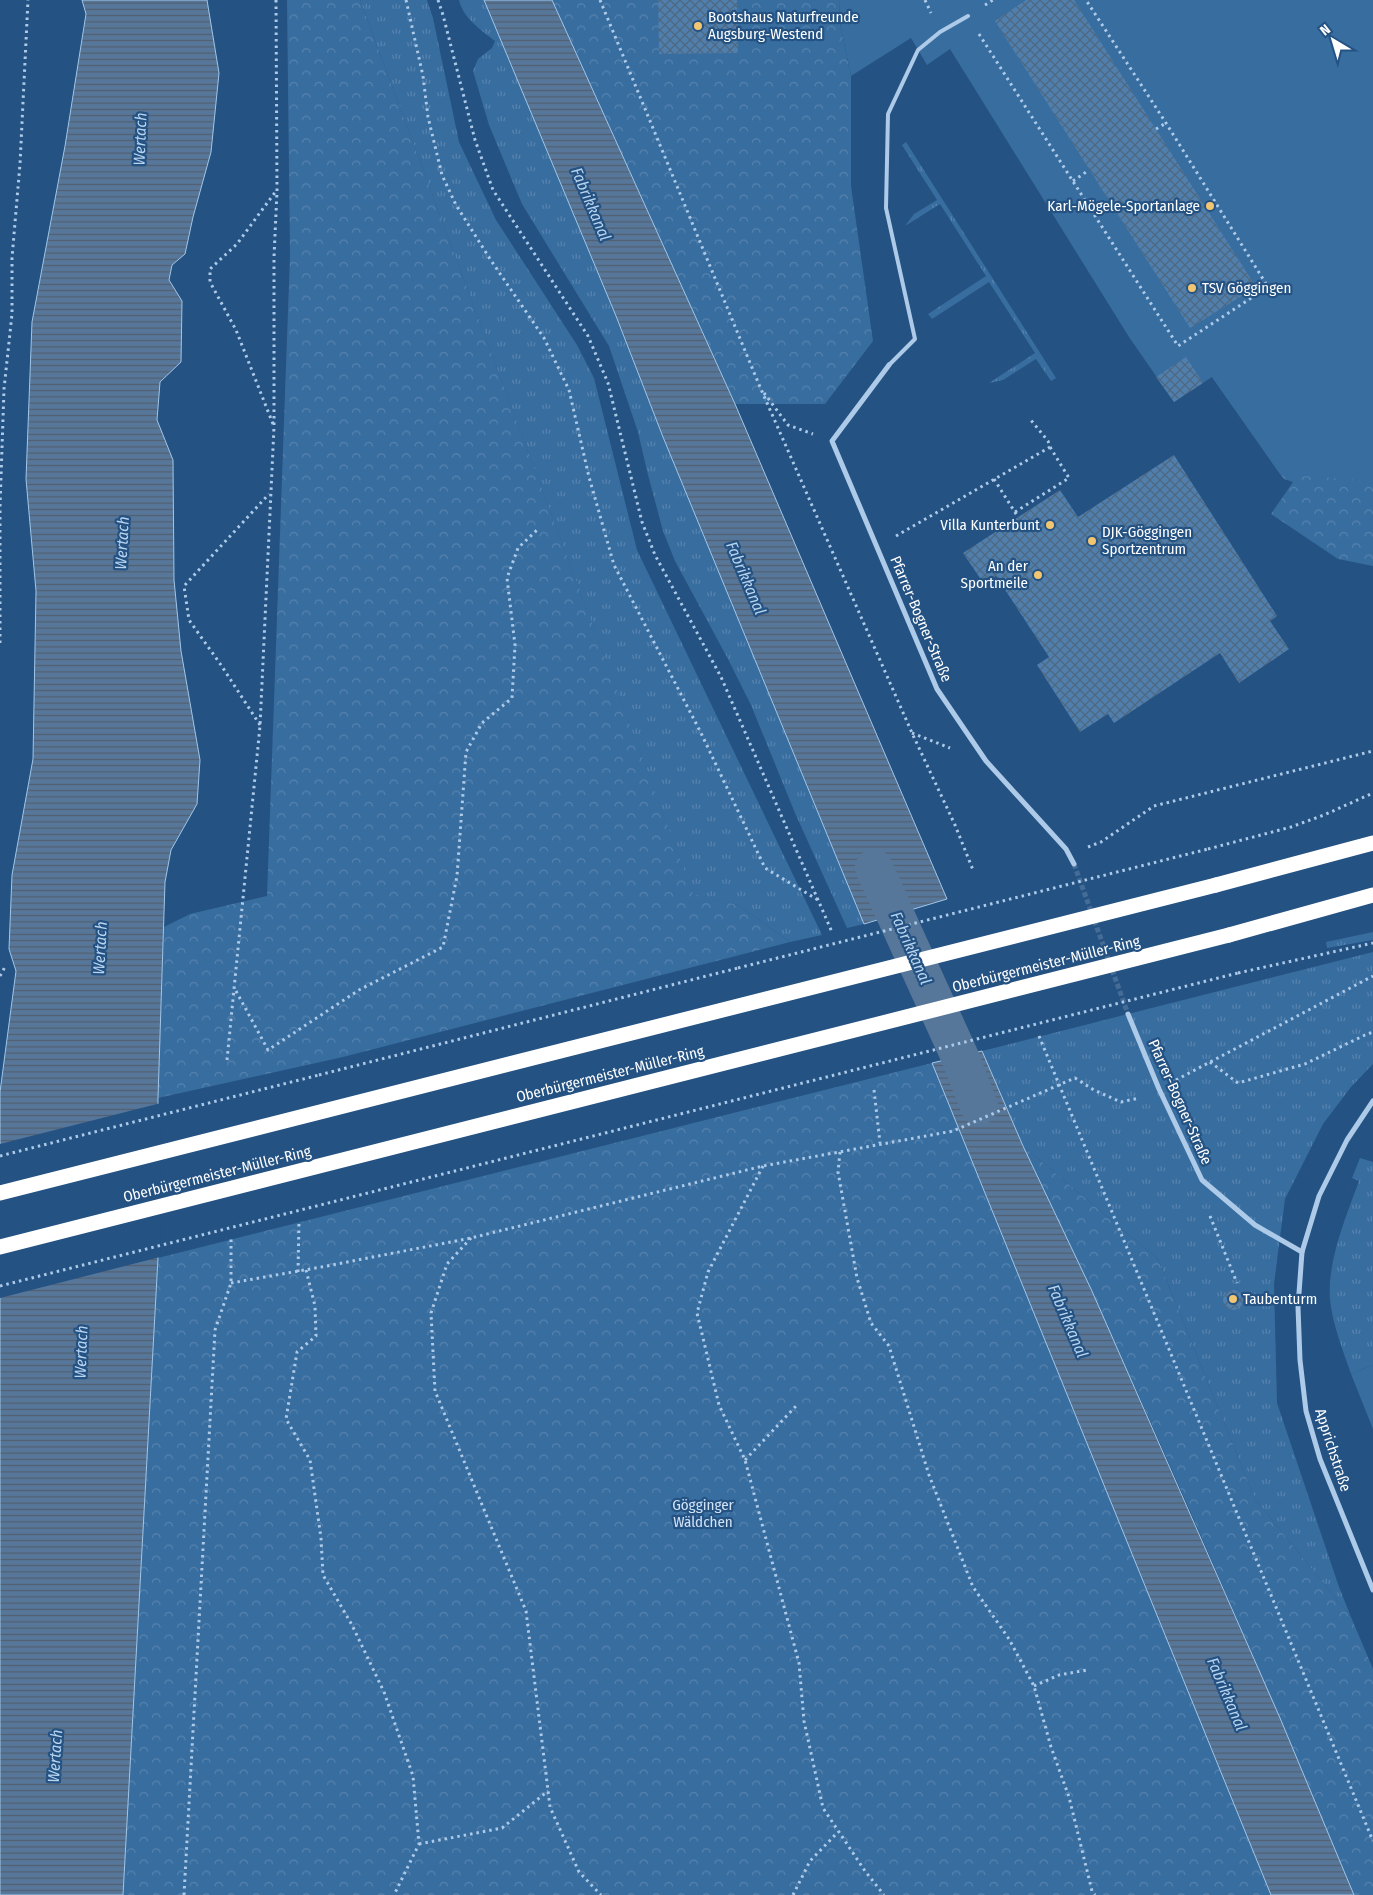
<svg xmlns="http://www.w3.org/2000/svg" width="1373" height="1895" viewBox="0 0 1373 1895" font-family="'Fira Sans Condensed',sans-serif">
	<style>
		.grass { fill: url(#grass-tufts) }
		.forest { fill: url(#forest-crowns) }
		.pitch { fill: #386da0 }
		.water { fill: url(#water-rules); stroke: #a1c6e8 }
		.pier { fill: #245283 }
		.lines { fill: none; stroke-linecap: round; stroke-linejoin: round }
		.canal { stroke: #57779a; stroke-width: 38 }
		.building { fill: url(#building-cross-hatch) }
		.street-tunnel { stroke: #456c96; stroke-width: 5; stroke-dasharray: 5 2.5; stroke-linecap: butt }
		.path { stroke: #adcae8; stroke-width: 3; stroke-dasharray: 2.5 4; stroke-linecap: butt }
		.lane { stroke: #adcae8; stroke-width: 4 }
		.street { stroke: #adcae8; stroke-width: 5 }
		.highway { stroke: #fff; stroke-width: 15 }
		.path-bridge { stroke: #adcae8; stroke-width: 3; stroke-dasharray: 2.5 4; stroke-linecap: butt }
		.highway-bridge { stroke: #fff; stroke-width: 15 }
		.poi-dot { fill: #f2c670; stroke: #245283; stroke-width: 2 }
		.labels { text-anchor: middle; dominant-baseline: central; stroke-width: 4.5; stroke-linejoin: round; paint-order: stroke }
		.poi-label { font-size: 15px; fill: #fff; stroke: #245283; text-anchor: start }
		.street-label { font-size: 15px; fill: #fff; stroke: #245283 }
		.park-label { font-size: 15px; fill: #d0e3f6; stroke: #245283 }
		.water-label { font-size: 16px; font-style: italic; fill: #b8d4ef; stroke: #245283 }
	</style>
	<defs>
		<pattern id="grass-tufts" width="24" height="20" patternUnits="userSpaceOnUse" patternTransform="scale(1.25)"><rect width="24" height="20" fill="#386da0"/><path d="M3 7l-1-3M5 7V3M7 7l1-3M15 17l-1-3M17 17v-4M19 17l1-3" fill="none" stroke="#5683ae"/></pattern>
		<pattern id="forest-crowns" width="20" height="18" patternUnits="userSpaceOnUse" patternTransform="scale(1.25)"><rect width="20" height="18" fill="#386da0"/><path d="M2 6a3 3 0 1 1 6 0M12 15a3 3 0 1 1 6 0" fill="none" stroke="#5683ae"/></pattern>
		<pattern id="water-rules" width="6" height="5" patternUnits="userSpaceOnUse" patternTransform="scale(1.25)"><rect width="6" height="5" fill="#57779a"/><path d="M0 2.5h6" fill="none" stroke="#515f6f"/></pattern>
		<pattern id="building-cross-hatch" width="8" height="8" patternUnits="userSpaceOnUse" patternTransform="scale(1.25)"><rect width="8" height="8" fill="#507fad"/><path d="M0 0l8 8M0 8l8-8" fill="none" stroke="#4e6881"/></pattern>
	</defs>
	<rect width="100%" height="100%" fill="#245283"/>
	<!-- grass -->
	<g class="grass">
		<polygon points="360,0 427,0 433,18 459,142 496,220 577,345 594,378 637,550 822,935 790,942 738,905 693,895"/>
		<path d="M459 0H484L616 316 663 437 864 924 847 928 795 813 751 705 728 659 675 561 663 531 648 475 638 432 609 346 522 204 489 125 473 71 478 59 492 48 495 41C481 30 463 18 459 0Z"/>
		<polygon points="906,142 1056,378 1051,381 1036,359 1003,380 989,383 1035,353 989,282 932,319 928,314 986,276 940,204 905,226 914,214 937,200 902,145"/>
		<polygon points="1373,932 1373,940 1327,948 1326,942"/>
		<polygon points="1373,952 1373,1064 1351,1087 1323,1124 1285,1199 1274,1284 1277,1403 1339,1587 1351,1617 1255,1499 1158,1259 1023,1146 982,1051"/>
		<path d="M1360 1158 1373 1162V1365L1351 1374C1343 1350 1333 1326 1330 1300 1327 1261 1346 1217 1359 1181L1352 1178Z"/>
	</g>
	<!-- forest -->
	<g class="forest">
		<polygon points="287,0 360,0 693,894 738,905 790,942 343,1057 158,1098 164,927 190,914 267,896 290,255"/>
		<polygon points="552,0 840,0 839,19 851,76 851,186 873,341 825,404 735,404"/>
		<polygon points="1212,377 1373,462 1373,566 1338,559 1271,514 1293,482 1284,479 1280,474"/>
		<polygon points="932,1063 1271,1895 123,1895 158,1258"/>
		<path d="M1023 1146 1158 1259 1255 1499 1351 1617 1373 1669V1895H1354C1249 1644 1141 1392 1023 1146Z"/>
	</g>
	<!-- pitch -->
	<g class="pitch">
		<polygon points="840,0 1373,0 1373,481 1280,474 1212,377 1174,402 1129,337 950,49 927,65 911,38 851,76 839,19"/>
		<polygon points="1373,1365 1373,1429 1351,1374"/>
	</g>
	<!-- water -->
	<g class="water">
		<polygon points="82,0 207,0 219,73 211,152 193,217 185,254 172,265 169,280 182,301 181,362 160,382 157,420 173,460 174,580 181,651 200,760 197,804 171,850 165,882 158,1098 158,1258 123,1895 0,1895 0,1092 16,971 9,949 12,875 33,759 36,591 26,479 32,322 65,146 86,14"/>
		<polygon points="484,0 552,0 735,404 947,899 864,924 663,437 616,316"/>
		<polygon points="982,1051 1023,1146 1091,1289 1280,1718 1354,1895 1271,1895 932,1063"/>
	</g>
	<!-- pier -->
	<polygon class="pier" points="161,1103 160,1257 0,1298 0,1144"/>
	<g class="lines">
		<!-- canal -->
		<polyline class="canal" points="874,868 960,1057 979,1106"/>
	</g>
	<!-- building -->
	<g class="building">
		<polygon points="658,0 737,0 738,53 659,54"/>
		<polygon points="1026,0 1074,0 1256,287 1190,328 995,21"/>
		<polygon points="1186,357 1203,383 1174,402 1156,377"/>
		<polygon points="1174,455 1277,616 1270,621 1289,649 1239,683 1220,653 1114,723 1108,714 1080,732 1037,665 1049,657 996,576 984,584 963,553 1060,490 1078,517"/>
		<circle cx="1233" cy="1300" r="10"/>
	</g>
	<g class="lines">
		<!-- street-tunnel -->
		<polyline class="street-tunnel" points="1074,864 1128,1014"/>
		<!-- path -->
		<g class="path">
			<polyline points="406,0 423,76 428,117 442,175 456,205 490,259 544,338 569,390 589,477 614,565 701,733 765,868 818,900"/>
			<polyline points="438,0 443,15 475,140 493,190 588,336 608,383 642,522 655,555 721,677 832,932"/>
			<polyline points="600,0 760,387 912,733 955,825 973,870"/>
			<polyline points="925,0 931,13"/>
			<polyline points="985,5 993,0"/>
			<polyline points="979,34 1178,346 1268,287 1166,123 1086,0"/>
			<polyline points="1156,129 1166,123"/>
			<polyline points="1073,181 1089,170"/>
			<polyline points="764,393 788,425 813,434"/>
			<polyline points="273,424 236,330 210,282 210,269 237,244 276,191"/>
			<polyline points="994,479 1018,517"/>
			<polyline points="1015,512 1069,478 1050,447"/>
			<polyline points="896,536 1050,447 1048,441 1030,419"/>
			<polyline points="0,643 0,507 4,389 12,314 12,258 20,164 28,0"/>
			<polyline points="260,725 221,665 189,620 184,586 269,494"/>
			<polyline points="912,733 950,748"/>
			<polyline points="1088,847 1101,842 1154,806 1373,751"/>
			<polyline points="1208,849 1291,827 1324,815 1373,793"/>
			<polyline points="1238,973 1373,943"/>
			<polyline points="0,976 6,965"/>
			<polyline points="236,991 268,1050 359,990 443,947 457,876 466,752 482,723 512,698 515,645 507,578 518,548 538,529"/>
			<polyline points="1039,1036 1373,1841"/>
			<polyline points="227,1060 260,726 274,427 274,257 277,191 276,0"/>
			<polyline points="1210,1062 1238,1083 1305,1064 1365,1035 1373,1032"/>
			<polyline points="319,1075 738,968"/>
			<polyline points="1176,1080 1373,976"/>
			<polyline points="874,1090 880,1143"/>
			<polyline points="840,1152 838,1172 857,1278 871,1323 889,1346 929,1475 973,1587 1009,1639 1034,1686 1051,1747 1069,1797 1092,1891 1095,1895"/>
			<polyline points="763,1166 708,1272 697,1313 719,1405 745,1460 799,1663 804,1721 823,1808 865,1871 884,1895"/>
			<polyline points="1210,1216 1237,1283"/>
			<polyline points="471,1238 447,1264 431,1313 435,1391 526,1611 550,1807 579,1872 601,1895"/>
			<polyline points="306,1270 315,1306 316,1336 297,1352 286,1419 310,1460 321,1538 323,1575 352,1625 384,1692 413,1776 419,1844 394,1895"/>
			<polyline points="298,1272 299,1221"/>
			<polyline points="231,1283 327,1266 471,1238 763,1166 953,1131 1075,1078 1094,1090 1121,1102 1139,1098"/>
			<polyline points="745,1460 796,1406"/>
			<polyline points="1034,1686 1059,1675 1087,1670"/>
			<polyline points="419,1844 502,1828 548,1791"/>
			<polyline points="184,1895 215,1330 231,1283 231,1237"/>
			<polyline points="793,1895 810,1861 838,1832"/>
		</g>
		<!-- lane -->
		<polyline class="lane" points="889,365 915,339 886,208 888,114 918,50 940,32 968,16"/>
		<!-- street -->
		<g class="street">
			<polyline points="889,365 832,441 937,689 986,761 1066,849 1074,864"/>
			<polyline points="1128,1014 1159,1089 1202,1180 1255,1225 1302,1252"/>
			<polyline points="1373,1101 1347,1140 1319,1196 1302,1252 1298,1307 1300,1360 1306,1411 1320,1459 1373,1590"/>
		</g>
		<!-- highway -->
		<g class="highway">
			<polyline points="1216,885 1373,843"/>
			<polyline points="1229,935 1373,895"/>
		</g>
		<!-- path-bridge -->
		<g class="path-bridge">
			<polyline points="738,968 1208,849"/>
			<polyline points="0,1156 319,1075"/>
			<polyline points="0,1286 1238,973"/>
		</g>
		<!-- highway-bridge -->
		<g class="highway-bridge">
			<polyline points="0,1193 1216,885"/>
			<polyline points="0,1247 1229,935"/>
		</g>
	</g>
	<!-- markers -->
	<g class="poi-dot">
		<circle cx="698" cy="26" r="5"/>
		<circle cx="1210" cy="206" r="5"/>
		<circle cx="1192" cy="288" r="5"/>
		<circle cx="1050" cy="525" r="5"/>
		<circle cx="1092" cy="541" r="5"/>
		<circle cx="1038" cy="575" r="5"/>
		<circle cx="1233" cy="1299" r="5"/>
	</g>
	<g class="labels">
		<!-- poi labels -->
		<g class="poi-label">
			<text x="708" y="17">Bootshaus Naturfreunde<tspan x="708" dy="17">Augsburg-Westend</tspan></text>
			<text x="1200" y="206" text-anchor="end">Karl-Mögele-Sportanlage</text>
			<text x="1202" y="288">TSV Göggingen</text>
			<text x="1040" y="525" text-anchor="end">Villa Kunterbunt</text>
			<text x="1102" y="532">DJK-Göggingen<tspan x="1102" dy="17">Sportzentrum</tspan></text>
			<text x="1028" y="566" text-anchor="end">An der<tspan x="1028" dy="17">Sportmeile</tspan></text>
			<text x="1243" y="1299">Taubenturm</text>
		</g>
		<!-- street labels -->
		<g class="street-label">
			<text transform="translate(921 619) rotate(67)">Pfarrer-Bogner-Straße</text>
			<text transform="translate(1046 964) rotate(-14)">Oberbürgermeister-Müller-Ring</text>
			<text transform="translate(610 1074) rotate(-14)">Oberbürgermeister-Müller-Ring</text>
			<text transform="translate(1180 1102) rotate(66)">Pfarrer-Bogner-Straße</text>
			<text transform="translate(217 1174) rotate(-14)">Oberbürgermeister-Müller-Ring</text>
			<text transform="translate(1333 1450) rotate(72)">Apprichstraße</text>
		</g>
		<!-- park labels -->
		<g class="park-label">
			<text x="703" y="1505">Gögginger<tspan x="703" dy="17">Wäldchen</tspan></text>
		</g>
		<!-- water labels -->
		<g class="water-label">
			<text transform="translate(140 139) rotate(-88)">Wertach</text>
			<text transform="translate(591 204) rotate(67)">Fabrikkanal</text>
			<text transform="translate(122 543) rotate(-87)">Wertach</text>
			<text transform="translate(746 578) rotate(67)">Fabrikkanal</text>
			<text transform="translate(100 948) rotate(-87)">Wertach</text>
			<text transform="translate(911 948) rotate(66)">Fabrikkanal</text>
			<text transform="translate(1068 1321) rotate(67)">Fabrikkanal</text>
			<text transform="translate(81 1352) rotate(-88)">Wertach</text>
			<text transform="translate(1227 1694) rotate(67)">Fabrikkanal</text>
			<text transform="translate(55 1756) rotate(-86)">Wertach</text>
		</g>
	</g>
	<!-- north arrow -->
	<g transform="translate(1333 40) rotate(322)" stroke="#245283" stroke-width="4" paint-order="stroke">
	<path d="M0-4L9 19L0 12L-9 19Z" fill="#ffffff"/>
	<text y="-8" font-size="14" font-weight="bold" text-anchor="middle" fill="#ffffff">N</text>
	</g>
</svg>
